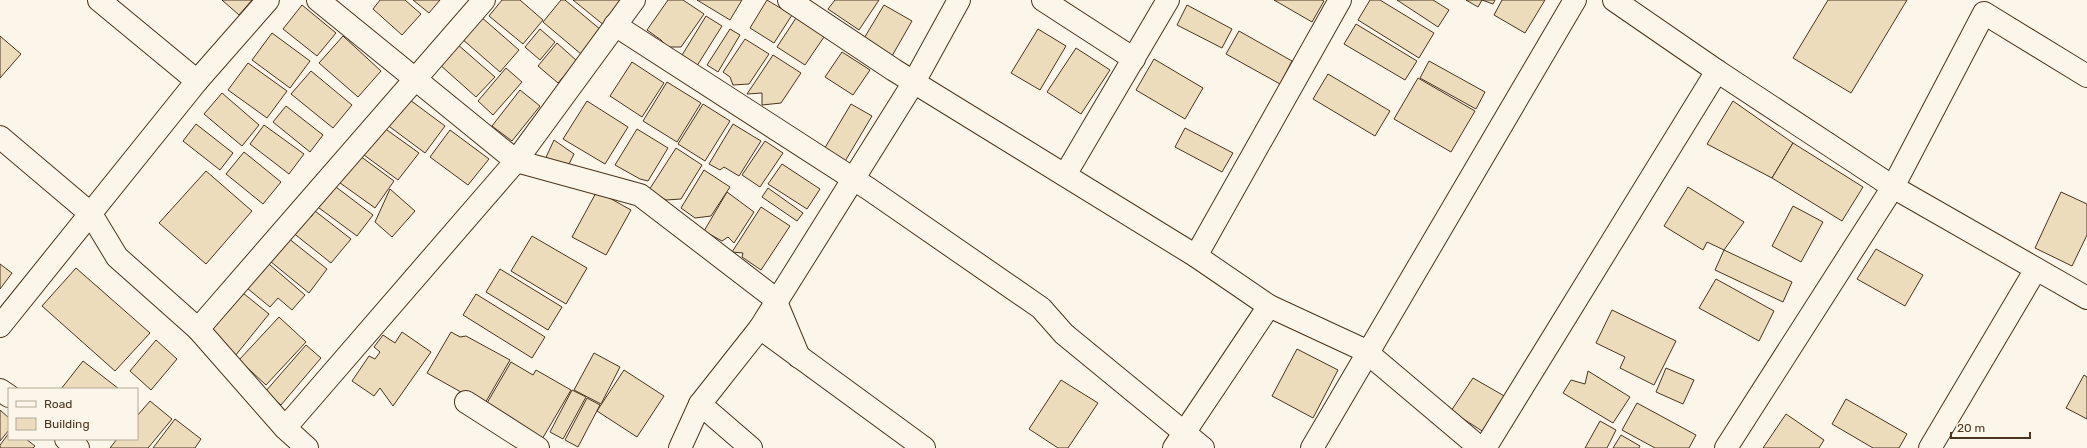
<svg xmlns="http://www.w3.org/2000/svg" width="2087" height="448" viewBox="0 0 2087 448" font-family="Rubik,sans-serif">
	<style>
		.building { fill: #ecdcbc; stroke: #4a3520 }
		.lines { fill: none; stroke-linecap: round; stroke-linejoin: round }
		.street-casing { stroke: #4a3520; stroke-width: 24 }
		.street { stroke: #fbf6e9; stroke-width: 22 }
	</style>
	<rect width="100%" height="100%" fill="#fbf6e9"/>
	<!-- building -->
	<g class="building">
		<polygon points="222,0 252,0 239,15"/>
		<polygon points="380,0 405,0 421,14 402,35 373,9"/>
		<polygon points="413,0 440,0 429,13"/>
		<polygon points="502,0 520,0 543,20 523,44 489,16"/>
		<polygon points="561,0 565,0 601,30 581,54 543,22"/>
		<polygon points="573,0 621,0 605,26"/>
		<polygon points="668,0 683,0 704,14 681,47 667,47 661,40 647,30"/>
		<polygon points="697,0 742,0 730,20"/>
		<polygon points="767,0 792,15 774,43 750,28"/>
		<polygon points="835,0 879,0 859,30 828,9"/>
		<polygon points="1274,0 1322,0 1324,1 1312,22"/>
		<polygon points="1370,0 1380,0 1434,33 1419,58 1358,20"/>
		<polygon points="1397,0 1433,0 1449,10 1438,27"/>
		<polygon points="1466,0 1495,0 1493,4 1482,0 1478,7"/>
		<polygon points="1502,0 1545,0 1525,33 1494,15"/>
		<polygon points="1828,0 1907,0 1851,93 1793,58"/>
		<polygon points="302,5 336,33 317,56 283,29"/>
		<polygon points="884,5 912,21 892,56 863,40"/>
		<polygon points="1187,5 1232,29 1222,48 1177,25"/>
		<polygon points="798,15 826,34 805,65 777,47"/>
		<polygon points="480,16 519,50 500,72 461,38"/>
		<polygon points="706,16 722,26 695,69 679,60"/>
		<polygon points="1356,24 1417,61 1405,80 1344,44"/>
		<polygon points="540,29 555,42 540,60 525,47"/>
		<polygon points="730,29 740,35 718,72 707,65"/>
		<polygon points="1038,29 1066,46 1040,90 1011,73"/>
		<polygon points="1239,31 1292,61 1280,84 1226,54"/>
		<polygon points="272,33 310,61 290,88 252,60"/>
		<polygon points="0,36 21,54 0,78"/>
		<polygon points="343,36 381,71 358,97 319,63"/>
		<polygon points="745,39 769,54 749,84 733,85 730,77 723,72"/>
		<polygon points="557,43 577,61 558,83 538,66"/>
		<polygon points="457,44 495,77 476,97 439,64"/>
		<polygon points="1076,48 1110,70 1081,114 1047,92"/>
		<polygon points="842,52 870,70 853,95 825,77"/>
		<polygon points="773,55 801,73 781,103 762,105 762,93 747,94"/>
		<polygon points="1154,59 1203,88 1185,119 1136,90"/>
		<polygon points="1429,61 1485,92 1476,109 1420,78"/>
		<polygon points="632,62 664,83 642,117 610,96"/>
		<polygon points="248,63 287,91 267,118 228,90"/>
		<polygon points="506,68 522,82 493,115 478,101"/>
		<polygon points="311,71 352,105 333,128 291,94"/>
		<polygon points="1328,74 1390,111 1375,136 1313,99"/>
		<polygon points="1418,78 1475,111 1451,152 1394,119"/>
		<polygon points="667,82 701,103 677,142 643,121"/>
		<polygon points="520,90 540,106 512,141 492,126"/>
		<polygon points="222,93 259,125 242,146 204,114"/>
		<polygon points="406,97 445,126 425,153 386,124"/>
		<polygon points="587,101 628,127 605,164 563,139"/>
		<polygon points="1733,101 1793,143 1772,178 1707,144"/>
		<polygon points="703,104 730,121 705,161 678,144"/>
		<polygon points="851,104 872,116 844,163 823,151"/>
		<polygon points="286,106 323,135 310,152 273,122"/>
		<polygon points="196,124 233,153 220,170 183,141"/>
		<polygon points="733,124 761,141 739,176 724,167 720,170 709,164"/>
		<polygon points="264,125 304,154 289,174 250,144"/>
		<polygon points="380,125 419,153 398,180 360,152"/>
		<polygon points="1185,128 1233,153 1222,172 1175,147"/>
		<polygon points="637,129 668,148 648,181 640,179 615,165"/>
		<polygon points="450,130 489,159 468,185 430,157"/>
		<polygon points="554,140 574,154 562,178 542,166"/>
		<polygon points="765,141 783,153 760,187 742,175"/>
		<polygon points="1793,143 1863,187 1842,221 1772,178"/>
		<polygon points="676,148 702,165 681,199 666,200 649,190"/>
		<polygon points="244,152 281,182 263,204 226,174"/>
		<polygon points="356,153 394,181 375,208 336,180"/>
		<polygon points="782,164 820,189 807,209 768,184"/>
		<polygon points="704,170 730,187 711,216 695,218 681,208"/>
		<polygon points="206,171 252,211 206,264 159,223"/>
		<polygon points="332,184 373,215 357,236 311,202"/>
		<polygon points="1688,187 1744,222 1724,250 1707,242 1703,250 1664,226"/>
		<polygon points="768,188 803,213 797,221 762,197"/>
		<polygon points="390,189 415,211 392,237 375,222"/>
		<polygon points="597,191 631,210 606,255 572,237"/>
		<polygon points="727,192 754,212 734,243 728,237 722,241 704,231"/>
		<polygon points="2061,192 2087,204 2087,235 2072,266 2035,248"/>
		<polygon points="1793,206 1823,222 1801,262 1772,246"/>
		<polygon points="761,207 790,226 761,270 742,257 743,253 732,252"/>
		<polygon points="302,210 311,217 315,211 351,239 331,263 287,228"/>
		<polygon points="283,234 327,269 309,293 265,257"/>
		<polygon points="532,236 587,268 566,304 511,271"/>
		<polygon points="1876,249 1923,275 1905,306 1857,279"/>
		<polygon points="1724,250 1792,282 1783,302 1715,270"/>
		<polygon points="262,258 305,295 292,310 278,298 270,307 241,283"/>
		<polygon points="0,264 12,273 0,289"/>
		<polygon points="76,268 150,333 115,371 42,306"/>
		<polygon points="500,269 562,307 548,330 486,292"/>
		<polygon points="1716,279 1774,311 1759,341 1699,308"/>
		<polygon points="238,289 269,314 235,356 204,330"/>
		<polygon points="476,294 545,337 532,358 463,315"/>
		<polygon points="1612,310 1676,341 1654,385 1620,368 1625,357 1596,343"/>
		<polygon points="279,317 306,342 266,385 239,360"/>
		<polygon points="402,332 431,352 393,406 380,388 374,396 352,381 369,356 375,359 380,352 374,347 383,335 395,343"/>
		<polygon points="451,332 460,337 466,336 510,360 484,405 427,373"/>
		<polygon points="156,340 177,359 151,390 130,371"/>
		<polygon points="306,345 321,358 281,405 265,392"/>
		<polygon points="1297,349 1338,370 1313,418 1272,396"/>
		<polygon points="594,353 620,367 601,404 574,390"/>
		<polygon points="83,361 119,389 61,389"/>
		<polygon points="511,362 533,375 536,370 571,390 538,446 480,415"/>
		<polygon points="1666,368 1694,380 1683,404 1656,392"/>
		<polygon points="624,370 664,396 637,437 597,411"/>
		<polygon points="1588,371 1630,397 1613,423 1563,393 1571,380 1585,384"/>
		<polygon points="2084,375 2087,377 2087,419 2066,408"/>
		<polygon points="1473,378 1513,401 1493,438 1451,411"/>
		<polygon points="1061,380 1098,403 1068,448 1058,448 1029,429"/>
		<polygon points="572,390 586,397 563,439 550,432"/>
		<polygon points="587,398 600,405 578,447 565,440"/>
		<polygon points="1846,399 1907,434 1899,448 1873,448 1832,424"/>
		<polygon points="150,401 172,419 148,448 110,448 117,439 137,439 137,416"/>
		<polygon points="1637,403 1696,435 1689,448 1655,448 1622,430"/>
		<polygon points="0,410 9,418 9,430 0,441"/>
		<polygon points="1786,414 1824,440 1819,448 1763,448"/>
		<polygon points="175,419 201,439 195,448 153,448"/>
		<polygon points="1600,421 1616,430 1607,448 1585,448"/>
		<polygon points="9,433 9,439 26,439 35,446 33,448 0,448 0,445"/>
		<polygon points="1621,435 1640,446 1639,448 1613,448"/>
	</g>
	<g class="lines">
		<!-- street casing -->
		<g class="street-casing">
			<g id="street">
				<polyline points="634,0 516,161 640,195 777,300 776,302 799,357"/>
				<polyline points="789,0 894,70 1196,256 1269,306 1364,350 1480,448"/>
				<polyline points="1043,0 1134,59"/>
				<polyline points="1614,0 1717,71"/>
				<polyline points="615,25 869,189 1041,308 1064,334 1203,448"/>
				<polyline points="197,81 268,0"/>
				<polyline points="0,137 91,214 117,257 198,329 285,428 307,448"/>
				<polyline points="1065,175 1168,0"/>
				<polyline points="1196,256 1340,0"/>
				<polyline points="0,326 197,81 99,0"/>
				<polyline points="760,328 924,448"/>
				<polyline points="198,329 484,0"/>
				<polyline points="0,390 9,396"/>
				<polyline points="466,402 538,448"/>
				<polyline points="700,404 760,328 914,82 959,0"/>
				<polyline points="285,428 516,161 318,0"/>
				<polyline points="66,439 78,448"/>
				<polyline points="680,448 700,404 751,448"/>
				<polyline points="1174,448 1269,306"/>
				<polyline points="1312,448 1575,0"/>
				<polyline points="1485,448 1717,71 1893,187 2087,298"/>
				<polyline points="1726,448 1893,187 1984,13 2087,76"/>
				<polyline points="1930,448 2036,269"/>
			</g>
		</g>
		<!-- street -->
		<use href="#street" class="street"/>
	</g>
	<!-- legend -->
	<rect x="8" y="388" width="130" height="52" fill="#fbf6e9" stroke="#b4a999"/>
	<rect x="16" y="401" width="20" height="6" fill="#fbf6e9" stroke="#b4a999"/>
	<text x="44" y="408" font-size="12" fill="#4a3520">Road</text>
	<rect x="16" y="418" width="20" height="12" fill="#ecdcbc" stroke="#b4a999"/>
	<text x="44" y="428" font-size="12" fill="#4a3520">Building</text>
	<!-- scale -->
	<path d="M1951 432v6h79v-6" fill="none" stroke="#4a3520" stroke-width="2"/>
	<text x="1957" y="432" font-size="12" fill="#4a3520" stroke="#fbf6e9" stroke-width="3" paint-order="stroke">20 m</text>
</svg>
